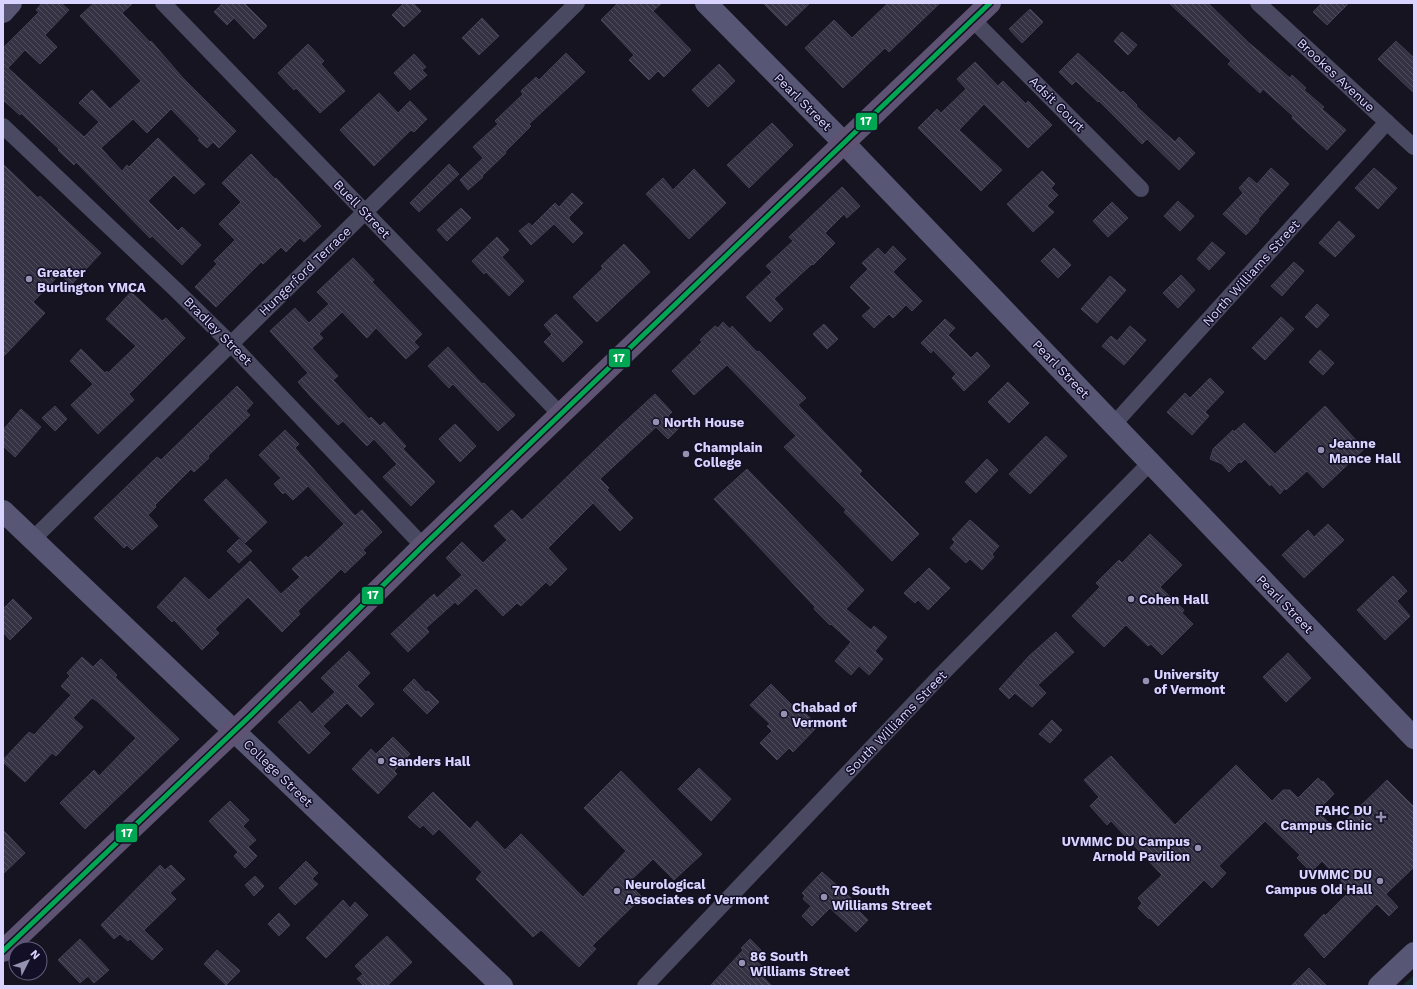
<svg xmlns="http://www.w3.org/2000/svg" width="1417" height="989" viewBox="0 0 1417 989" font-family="'Work Sans',sans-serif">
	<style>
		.grass { fill: url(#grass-tufts) }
		.building { fill: url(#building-back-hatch); stroke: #433f54 }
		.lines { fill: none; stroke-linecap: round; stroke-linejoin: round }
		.street { stroke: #4a4962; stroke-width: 16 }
		.secondary { stroke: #575674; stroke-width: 22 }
		.primary { stroke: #5e5373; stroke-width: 22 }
		.bus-1-casing { stroke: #130f26; stroke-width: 8 }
		.bus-1 { stroke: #00a651; stroke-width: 5 }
		.poi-dot { fill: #9591b1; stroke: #130f26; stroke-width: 1.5 }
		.labels { text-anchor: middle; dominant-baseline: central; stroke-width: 3; stroke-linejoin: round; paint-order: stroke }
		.street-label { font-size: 13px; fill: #d9d4ff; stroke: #130f26 }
		.poi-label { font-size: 13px; font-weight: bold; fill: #d9d4ff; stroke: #130f26; text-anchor: start }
		.line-badge { stroke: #130f26; stroke-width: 1.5 }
		.badge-label { font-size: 11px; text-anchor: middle; font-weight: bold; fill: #fff }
	</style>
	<defs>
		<pattern id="grass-tufts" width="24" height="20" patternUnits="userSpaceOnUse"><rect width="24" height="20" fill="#132c2d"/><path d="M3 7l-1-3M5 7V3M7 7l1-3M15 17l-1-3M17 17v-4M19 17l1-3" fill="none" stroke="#354a4c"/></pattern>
		<pattern id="building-back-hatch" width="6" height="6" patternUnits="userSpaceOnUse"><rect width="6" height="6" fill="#343243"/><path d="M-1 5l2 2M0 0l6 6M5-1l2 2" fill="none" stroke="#514f5f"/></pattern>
	</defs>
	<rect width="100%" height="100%" fill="#161421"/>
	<!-- grass -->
	<polygon class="grass" points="1414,975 1414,986 1402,986"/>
	<!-- building -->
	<g class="building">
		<polygon points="42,3 61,3 69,10 45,35 57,47 40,64 25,50 8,68 84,137 99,122 79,103 92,90 110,109 141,81 80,16 94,3 133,3 122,13 150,42 151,41 183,78 236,131 219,148 213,142 207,148 198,140 200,139 171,109 147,133 133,119 101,148 122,171 127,165 129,167 158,138 205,184 194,194 174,175 148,201 178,231 182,227 201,245 182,265 152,236 150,238 76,162 74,165 58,150 59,149 21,113 20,115 3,100 3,48 39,12 36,10"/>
		<polygon points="223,3 244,3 267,26 254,39 234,18 227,25 214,12"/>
		<polygon points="404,3 413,3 421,11 404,27 392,15"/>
		<polygon points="618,3 662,3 653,11 691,50 664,77 658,71 649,80 629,60 634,55 601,20"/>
		<polygon points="763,3 810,3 786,26"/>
		<polygon points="888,3 940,3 889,52 885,48 843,88 805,48 834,20 852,38"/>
		<polygon points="1169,3 1208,3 1248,42 1290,78 1292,75 1306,88 1304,90 1324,107 1322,109 1346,130 1327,150 1292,118 1293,116 1263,89 1260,93 1228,64 1231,61"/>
		<polygon points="1322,3 1349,3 1327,25 1313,12"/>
		<polygon points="1030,9 1043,22 1022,43 1009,29"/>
		<polygon points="482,18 499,36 479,55 462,38"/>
		<polygon points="1122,32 1137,45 1128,55 1114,41"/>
		<polygon points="1396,41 1414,58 1414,93 1378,59"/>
		<polygon points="308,44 324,61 321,64 345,91 320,113 296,88 294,90 278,73"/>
		<polygon points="566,53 585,72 529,124 531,126 505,152 506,153 482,176 483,177 468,190 460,180 483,158 473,147 498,124 495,121 523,94 521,91 536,77 539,80"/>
		<polygon points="1078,53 1121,93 1123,91 1137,105 1136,106 1175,142 1179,137 1195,153 1179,170 1147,139 1142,144 1099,101 1098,102 1076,81 1072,85 1059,72"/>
		<polygon points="414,54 426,67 422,70 427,75 410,90 394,73"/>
		<polygon points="975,62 998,86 1003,81 1026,104 1028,101 1052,125 1028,148 984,104 959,130 1002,170 981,191 918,128 937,109 941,113 966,89 957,79"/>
		<polygon points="719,64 735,81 708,107 692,90"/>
		<polygon points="379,93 398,113 410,101 427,119 414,132 411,130 374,166 340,130"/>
		<polygon points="772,123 793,145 749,188 727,165"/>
		<polygon points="251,154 275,179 276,178 321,226 304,242 300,238 286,252 281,247 263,264 261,262 216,307 195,287 217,264 214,261 235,240 219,224 241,202 222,183"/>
		<polygon points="3,164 38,198 40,196 101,253 71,285 60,274 33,302 45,313 3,357"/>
		<polygon points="449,164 459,174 419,212 410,203"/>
		<polygon points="1271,168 1289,184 1258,219 1259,221 1246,235 1223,214 1243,193 1239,188 1249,177 1257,184"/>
		<polygon points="1374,168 1397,188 1378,209 1355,188"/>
		<polygon points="694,169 726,203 689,239 646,194 663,178 673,190"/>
		<polygon points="1042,171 1055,184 1051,188 1058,195 1047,206 1054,212 1033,232 1007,204"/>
		<polygon points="842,187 860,206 847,218 844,214 825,233 835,243 813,265 812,264 774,299 783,309 770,322 746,297 772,272 766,266 793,241 789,237"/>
		<polygon points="572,193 583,203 569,217 569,219 583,233 573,243 554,224 531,245 519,231 529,223 532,226 555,203 559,207"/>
		<polygon points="1178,201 1194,216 1180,231 1164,216"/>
		<polygon points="1112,202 1128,218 1108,237 1093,221"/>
		<polygon points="461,208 471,218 447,241 437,230"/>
		<polygon points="1339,221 1355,236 1335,257 1319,243"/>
		<polygon points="497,237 509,250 502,257 524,281 509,296 486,272 484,274 472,261"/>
		<polygon points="1212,242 1225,253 1209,270 1197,259"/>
		<polygon points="624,244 650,272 597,322 573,297 603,268 601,266"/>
		<polygon points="893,246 906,259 893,272 922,301 912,311 906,305 893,318 889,314 874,328 862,316 871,308 850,287 868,269 862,263 878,248 885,255"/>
		<polygon points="1054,248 1071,265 1058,278 1041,261"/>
		<polygon points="353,258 374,280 372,282 422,334 414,342 419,347 406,359 376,328 367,338 342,312 319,334 323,338 312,348 338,376 333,380 369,419 371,417 380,426 384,422 406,446 403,449 435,482 411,506 383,477 397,464 374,439 367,446 343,421 338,425 313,399 298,382 308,373 270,331 295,308 309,323 329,304 317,292"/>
		<polygon points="1294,262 1304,271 1282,296 1271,286"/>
		<polygon points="1181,275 1195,290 1178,308 1163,293"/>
		<polygon points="1110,276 1126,290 1097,323 1081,309"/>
		<polygon points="131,292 162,321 166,318 185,338 129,394 134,400 98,434 71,405 93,384 70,361 81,349 105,373 107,371 108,373 136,346 106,319"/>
		<polygon points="1317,304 1329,315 1317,328 1305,317"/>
		<polygon points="556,314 583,342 563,362 544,342 552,334 544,325"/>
		<polygon points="1281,317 1294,329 1265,360 1252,348"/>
		<polygon points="945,319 955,328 948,335 971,358 977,352 990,366 964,391 952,378 956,374 933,350 931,353 921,343"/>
		<polygon points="723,322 730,329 732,326 757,352 759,351 806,398 798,405 862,471 859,474 919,534 892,561 844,512 846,510 784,447 796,436 727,365 694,395 672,371 702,342 700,340 715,326 718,328"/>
		<polygon points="824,324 838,339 827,349 813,334"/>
		<polygon points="1130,326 1146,340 1124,365 1102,346 1111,336 1117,341"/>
		<polygon points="448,347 482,384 484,383 515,415 498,431 453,384 449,388 428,366"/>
		<polygon points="1320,350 1334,363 1323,375 1309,362"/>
		<polygon points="1210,378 1224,392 1205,412 1209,416 1192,435 1167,412 1185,393 1190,398"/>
		<polygon points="1008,382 1029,403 1009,423 988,402"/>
		<polygon points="237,386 253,403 246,411 250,415 208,456 209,458 194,472 191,469 155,505 156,507 148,515 158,526 132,550 127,545 124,548 94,518 157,457 161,460"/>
		<polygon points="655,394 672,412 668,416 679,428 668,439 656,427 600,479 609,488 607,490 633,518 620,531 593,503 548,548 567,569 550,586 546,582 521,606 517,603 503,616 476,588 458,605 455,602 426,628 429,632 408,652 391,634 434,594 437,598 462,575 446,558 462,542 483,563 507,540 494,526 512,510 522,520 618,428"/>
		<polygon points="55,406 67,419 55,431 42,418"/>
		<polygon points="1325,406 1364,449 1323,488 1307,471 1286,490 1285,488 1280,494 1271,484 1270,486 1245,459 1241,463 1239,462 1229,472 1222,464 1210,459 1213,449 1233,430 1234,432 1244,423 1275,454"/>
		<polygon points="21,409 41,427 15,457 3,446 3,430"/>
		<polygon points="455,424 476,446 460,462 439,439"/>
		<polygon points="285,430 299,444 295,448 355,516 362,510 382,532 363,550 366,553 345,573 341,569 298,611 300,614 282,632 248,597 215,629 219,633 202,650 174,620 172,622 157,607 185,577 209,600 250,561 281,594 300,577 292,569 306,556 308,558 344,524 308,486 293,500 285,492 283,494 274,484 281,478 259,455"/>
		<polygon points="1046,436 1067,456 1030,494 1009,474"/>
		<polygon points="987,459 998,470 976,493 965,482"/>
		<polygon points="747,469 864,590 846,609 871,630 874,626 887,637 875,651 883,659 869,675 859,666 851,675 835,661 851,642 831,624 830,625 814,609 815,607 714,499"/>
		<polygon points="226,479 267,522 245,543 204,500"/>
		<polygon points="970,520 999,546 992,554 994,557 982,570 970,559 966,563 950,548 955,542 952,539"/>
		<polygon points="1328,524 1344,540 1304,578 1282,555 1308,530 1314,537"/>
		<polygon points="1150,534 1182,565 1160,587 1184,610 1182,613 1193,624 1162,655 1151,644 1148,646 1126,625 1104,647 1072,616 1100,587 1096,583 1119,560 1122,563"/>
		<polygon points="239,539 252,551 239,563 227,551"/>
		<polygon points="929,568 950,588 928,610 918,600 915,603 904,593"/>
		<polygon points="1393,576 1407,591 1397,601 1410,616 1385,640 1357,610"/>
		<polygon points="13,599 32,618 10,640 3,632 3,609"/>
		<polygon points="1056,632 1074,652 1038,685 1046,693 1032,707 1015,693 1009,699 999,689 1029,656"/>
		<polygon points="349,651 370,673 357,686 374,704 361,717 347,703 323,726 330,733 309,754 278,722 300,701 312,714 335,692 321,678"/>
		<polygon points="1288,653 1311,678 1286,702 1263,677"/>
		<polygon points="82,657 93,667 101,659 117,675 115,677 179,739 85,829 60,803 94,770 99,776 136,738 97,701 92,698 73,718 83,727 56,756 52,753 25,782 3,762 3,760 29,732 34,735 71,695 61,686 70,676 67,673"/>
		<polygon points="414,679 426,692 428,691 439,702 427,714 403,690"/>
		<polygon points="771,684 792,705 795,703 818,726 793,752 789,748 777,760 760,743 772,731 767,726 770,724 750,705"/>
		<polygon points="1052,720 1062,730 1050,743 1039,734"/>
		<polygon points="393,737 410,754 394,771 397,774 378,794 352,769 371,749 376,754"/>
		<polygon points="1111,756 1175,825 1236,765 1272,801 1283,790 1290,790 1298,798 1318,778 1322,782 1323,781 1334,794 1317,811 1336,830 1387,780 1414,807 1414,867 1386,894 1398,907 1389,916 1377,904 1324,958 1304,935 1324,914 1325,916 1348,893 1340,885 1343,883 1322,861 1311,872 1297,858 1300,855 1265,821 1219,866 1226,873 1212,888 1204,880 1158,926 1150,918 1149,919 1138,908 1142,903 1138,898 1162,875 1111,821 1107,825 1090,806 1099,797 1084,780"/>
		<polygon points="699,768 731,799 711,821 678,789"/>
		<polygon points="621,771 702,854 674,880 653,859 628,883 642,897 592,946 596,949 579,967 541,930 533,937 476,879 482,872 439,829 433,835 423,825 420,828 408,817 433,792 470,829 477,821 505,850 521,834 583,897 626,851 584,808"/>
		<polygon points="230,801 249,820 243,826 256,840 248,847 257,856 245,868 234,856 238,852 209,821"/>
		<polygon points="3,830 25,853 3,874"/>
		<polygon points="306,861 318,873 312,879 318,884 295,905 279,888"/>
		<polygon points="160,865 165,870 171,865 185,879 170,893 176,899 144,930 163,949 152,960 130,939 128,941 120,934 114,939 101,925"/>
		<polygon points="822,872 853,900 850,902 868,920 856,932 830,908 812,926 802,916 811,906 803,899 805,896 802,893"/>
		<polygon points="255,876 264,886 254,896 245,885"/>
		<polygon points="343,900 350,908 355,902 368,915 326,958 306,938"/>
		<polygon points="279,913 290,925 279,936 268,924"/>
		<polygon points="387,936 412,962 387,986 364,986 357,979 363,974 355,966"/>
		<polygon points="80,939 109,970 94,983 88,976 80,983 58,960"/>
		<polygon points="750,939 761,950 753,958 765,969 766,974 763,977 772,986 710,986 743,950 741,948"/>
		<polygon points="217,950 240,971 226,985 204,964"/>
		<polygon points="1309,968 1327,986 1291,986"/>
	</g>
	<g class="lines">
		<!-- street -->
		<g class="street">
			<polyline points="163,3 561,415"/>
			<polyline points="1258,3 1414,147"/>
			<polyline points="973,20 1141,189"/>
			<polyline points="3,126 176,290 230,343 423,546"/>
			<polyline points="1114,424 1387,122"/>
			<polyline points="33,539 577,3"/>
			<polyline points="645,986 940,676 1150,463"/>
		</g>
		<!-- secondary -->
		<g class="secondary">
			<polyline points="706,3 844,143 1414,738"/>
			<polyline points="3,12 11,3"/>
			<polyline points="3,511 502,986"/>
			<polyline points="1379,986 1414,953"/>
		</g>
		<!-- primary -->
		<polyline class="primary" points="3,951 251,715 423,546 990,3"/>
		<!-- bus-1 casing -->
		<g class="bus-1-casing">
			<polyline id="bus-1" points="3,951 251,715 423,546 990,3"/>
		</g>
		<!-- bus-1 -->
		<use href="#bus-1" class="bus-1"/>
	</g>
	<!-- markers -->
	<g class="poi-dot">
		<circle cx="29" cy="279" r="4"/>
		<circle cx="656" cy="422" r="4"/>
		<circle cx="1321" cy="450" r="4"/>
		<circle cx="686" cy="454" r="4"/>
		<circle cx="1131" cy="599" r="4"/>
		<circle cx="1146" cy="681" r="4"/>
		<circle cx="784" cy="714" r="4"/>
		<circle cx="381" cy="761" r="4"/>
		<path d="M1379 811h4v4h4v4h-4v4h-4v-4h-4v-4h4z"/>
		<circle cx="1198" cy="848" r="4"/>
		<circle cx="1380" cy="881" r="4"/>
		<circle cx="617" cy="891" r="4"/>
		<circle cx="824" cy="897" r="4"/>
		<circle cx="742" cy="963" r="4"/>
	</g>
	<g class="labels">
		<!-- street labels -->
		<g class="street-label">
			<text transform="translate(1336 75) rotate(43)">Brookes Avenue</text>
			<text transform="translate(803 102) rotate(45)">Pearl Street</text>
			<text transform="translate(1057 104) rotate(45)">Adsit Court</text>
			<text transform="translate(362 209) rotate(46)">Buell Street</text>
			<text transform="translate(305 271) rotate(-44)">Hungerford Terrace</text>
			<text transform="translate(1251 273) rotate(-48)">North Williams Street</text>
			<text transform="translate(218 331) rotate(45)">Bradley Street</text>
			<text transform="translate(1061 369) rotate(46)">Pearl Street</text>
			<text transform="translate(1285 604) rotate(46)">Pearl Street</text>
			<text transform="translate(896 723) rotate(-46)">South Williams Street</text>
			<text transform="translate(278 773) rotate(44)">College Street</text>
		</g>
		<!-- poi labels -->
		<g class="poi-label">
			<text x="37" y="272">Greater<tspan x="37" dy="15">Burlington YMCA</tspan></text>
			<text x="664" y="422">North House</text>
			<text x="1329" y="443">Jeanne<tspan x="1329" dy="15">Mance Hall</tspan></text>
			<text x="694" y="447">Champlain<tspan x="694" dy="15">College</tspan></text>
			<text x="1139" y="599">Cohen Hall</text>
			<text x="1154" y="674">University<tspan x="1154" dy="15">of Vermont</tspan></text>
			<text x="792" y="707">Chabad of<tspan x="792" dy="15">Vermont</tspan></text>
			<text x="389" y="761">Sanders Hall</text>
			<text x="1372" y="810" text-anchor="end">FAHC DU<tspan x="1372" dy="15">Campus Clinic</tspan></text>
			<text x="1190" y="841" text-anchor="end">UVMMC DU Campus<tspan x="1190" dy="15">Arnold Pavilion</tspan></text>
			<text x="1372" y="874" text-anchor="end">UVMMC DU<tspan x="1372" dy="15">Campus Old Hall</tspan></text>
			<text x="625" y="884">Neurological<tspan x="625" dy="15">Associates of Vermont</tspan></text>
			<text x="832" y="890">70 South<tspan x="832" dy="15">Williams Street</tspan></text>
			<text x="750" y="956">86 South<tspan x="750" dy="15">Williams Street</tspan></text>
		</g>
	</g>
	<g class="line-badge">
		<rect x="855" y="112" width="23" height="19" rx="4" fill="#00a651"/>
		<rect x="608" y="348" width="23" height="20" rx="4" fill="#00a651"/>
		<rect x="361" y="586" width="23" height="19" rx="4" fill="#00a651"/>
		<rect x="115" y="823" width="23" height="20" rx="4" fill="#00a651"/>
	</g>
	<g class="badge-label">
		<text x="866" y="125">17</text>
		<text x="619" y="362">17</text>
		<text x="373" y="599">17</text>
		<text x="127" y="837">17</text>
	</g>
	<!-- border -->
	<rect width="1417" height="989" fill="none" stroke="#d9d4ff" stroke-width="8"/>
	<!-- north arrow -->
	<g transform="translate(28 961) rotate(48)"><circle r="19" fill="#130f26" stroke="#625e7d"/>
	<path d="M0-3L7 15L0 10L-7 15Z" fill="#9591b1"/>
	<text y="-6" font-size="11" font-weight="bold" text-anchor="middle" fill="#d9d4ff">N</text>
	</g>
</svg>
